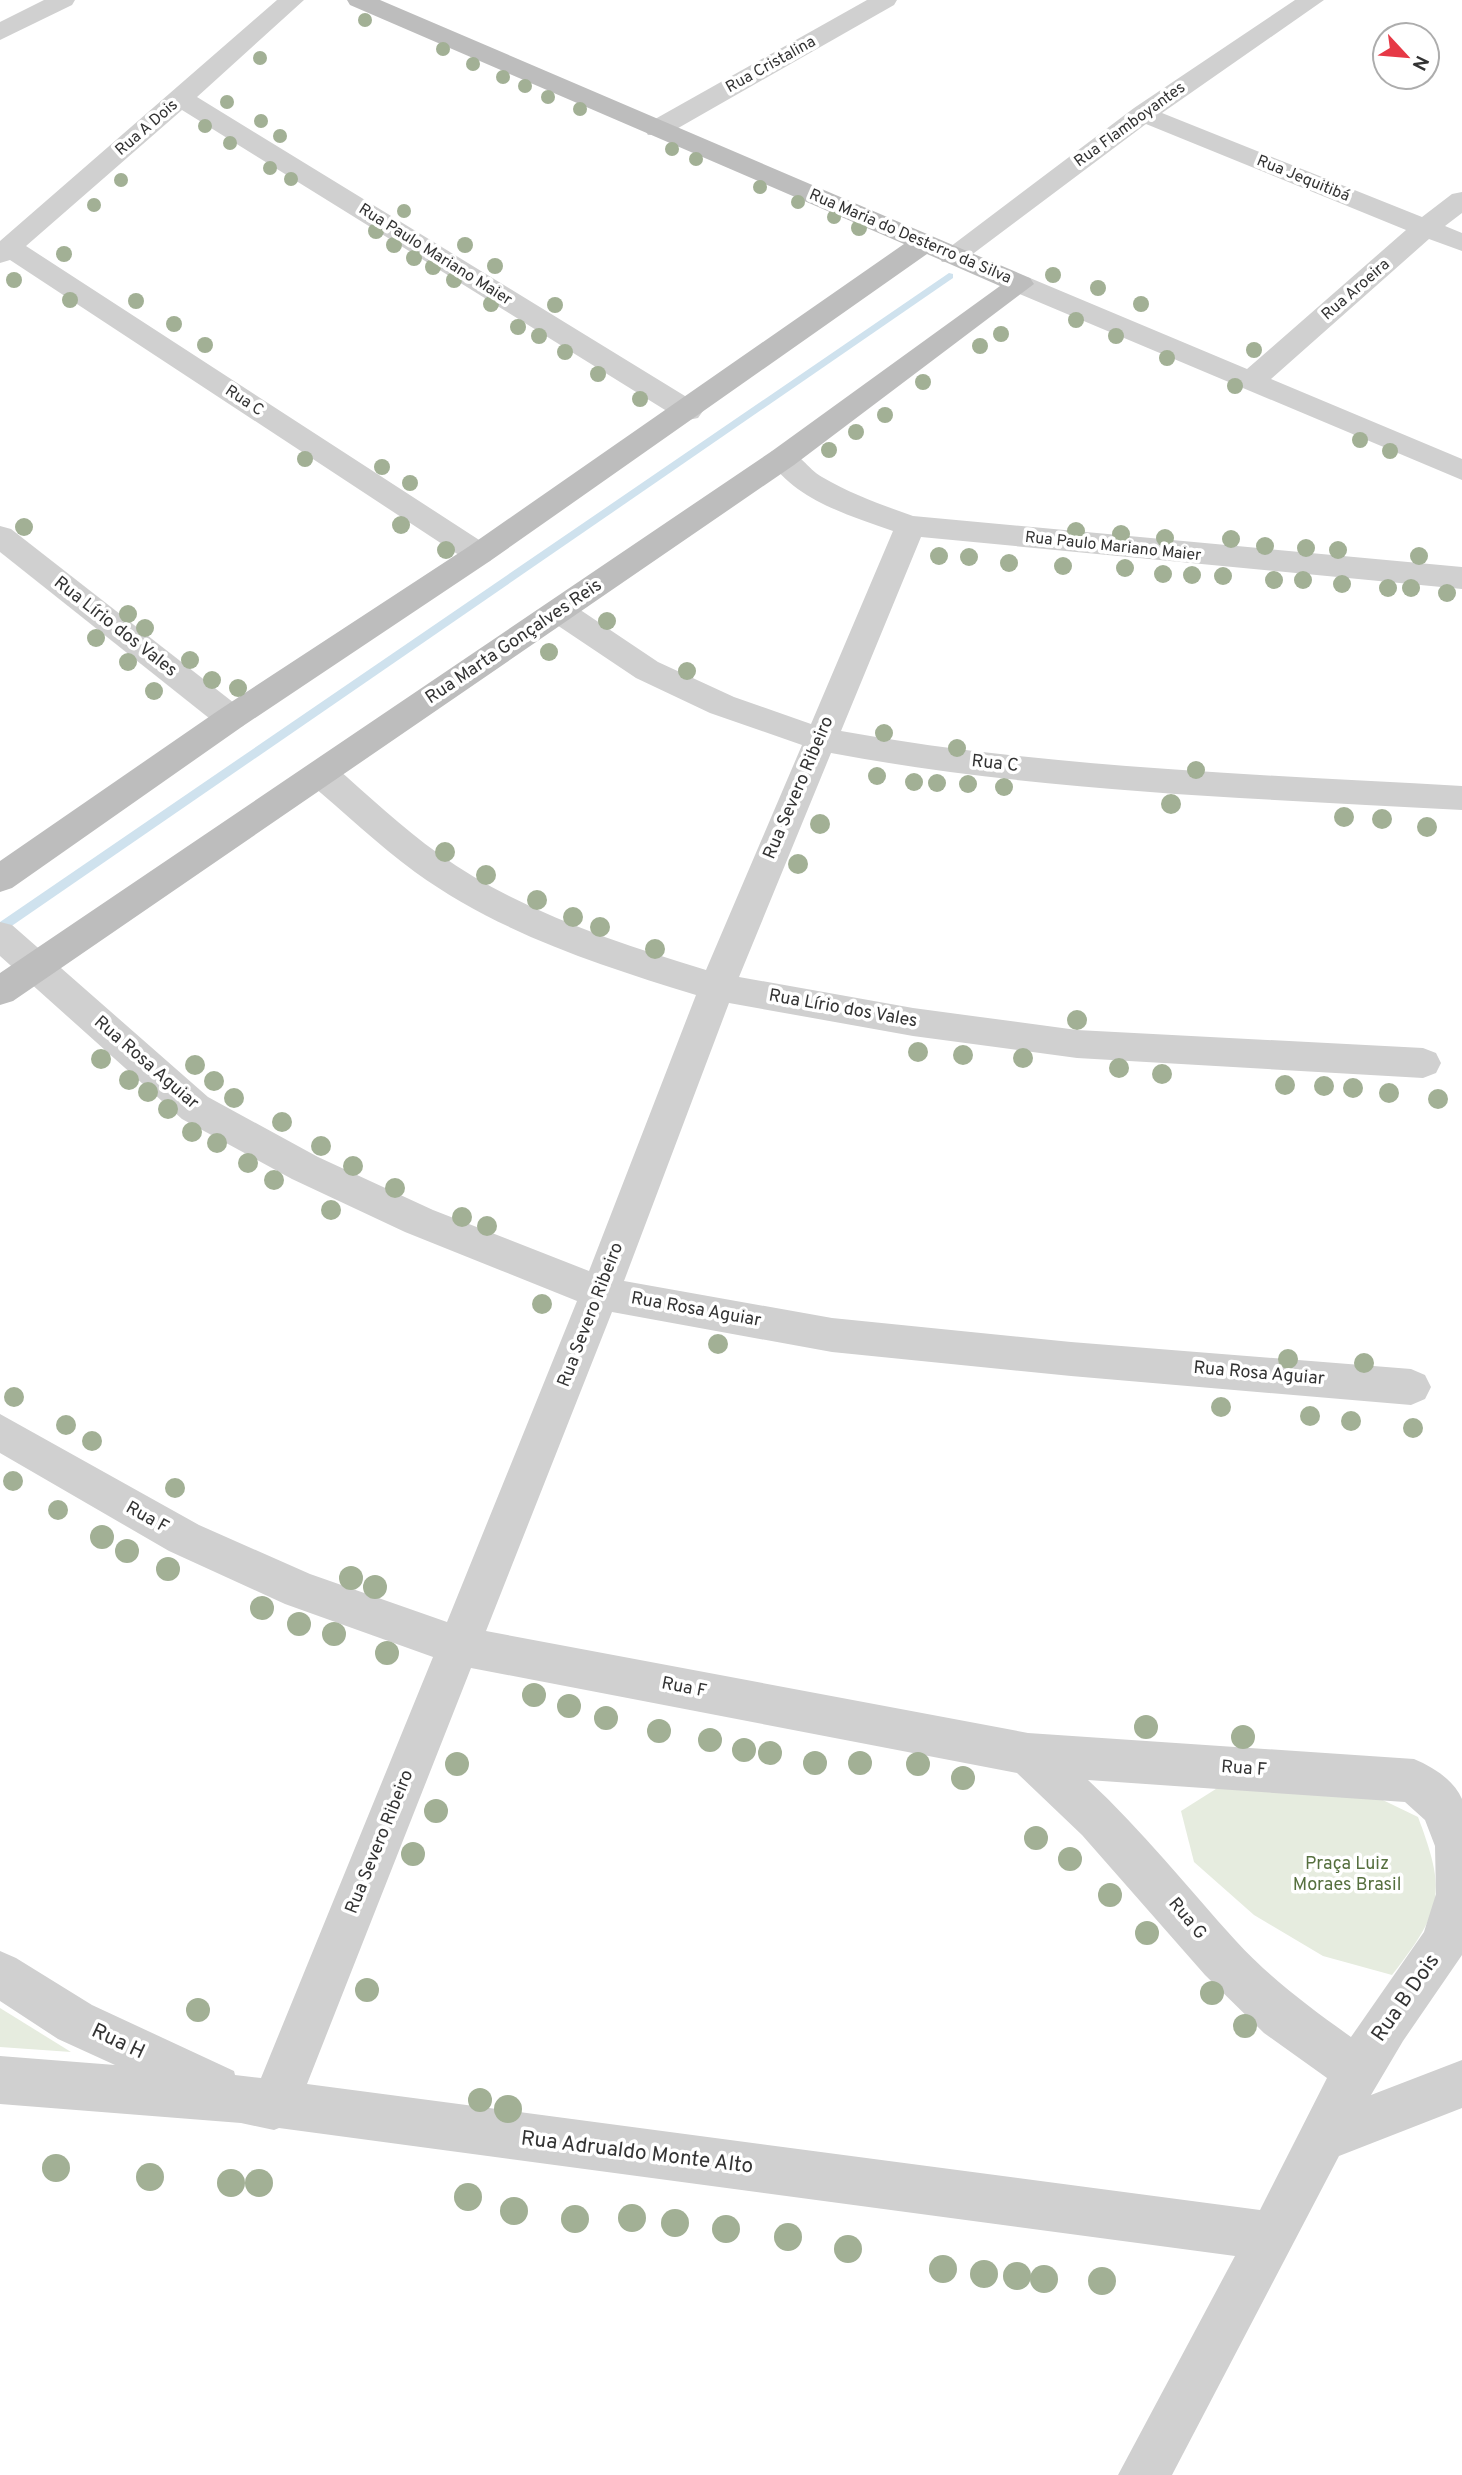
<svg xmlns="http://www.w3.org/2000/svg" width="1462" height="2475" viewBox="0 0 1462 2475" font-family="Overpass,sans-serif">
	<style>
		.green { fill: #e6ecdf }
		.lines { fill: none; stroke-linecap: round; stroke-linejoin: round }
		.stream { fill: #cfe2ee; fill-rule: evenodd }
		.street { fill: #d0d0d0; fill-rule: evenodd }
		.secondary { fill: #bdbdbd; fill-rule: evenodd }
		.tree { fill: #a2b095 }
		.labels { text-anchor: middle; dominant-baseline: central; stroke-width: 7; stroke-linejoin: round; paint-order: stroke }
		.far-street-label { font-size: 16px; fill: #333; stroke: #fff }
		.street-label { font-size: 18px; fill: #333; stroke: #fff }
		.park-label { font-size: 18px; fill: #56703f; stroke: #fff }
		.near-street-label { font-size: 21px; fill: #333; stroke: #fff }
	</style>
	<rect width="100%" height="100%" fill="#fff"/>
	<!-- green -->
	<g class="green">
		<path d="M1219 1787 1362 1790 1418 1817C1447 1894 1442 1910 1392 1975L1323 1956 1254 1915 1194 1862 1181 1811Z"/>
		<polygon points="0,2008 71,2052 0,2047"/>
	</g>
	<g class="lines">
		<!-- stream -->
		<polygon class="stream" points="949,273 953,274 953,278 0,934 0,922"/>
		<!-- street -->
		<g class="street">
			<polygon points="44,0 75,0 72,5 0,40 0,22"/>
			<polygon points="277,0 304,0 197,97 698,404 703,411 698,418 688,420 678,418 182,110 26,246 490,547 494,554 490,561 479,564 468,561 10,260 0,263 0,241"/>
			<polygon points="867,0 897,0 894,5 666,135 648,135 644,129 648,123"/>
			<polygon points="1295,0 1324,0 1162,113 1422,217 1452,194 1462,192 1462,213 1445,226 1462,233 1462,251 1429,239 1271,379 1462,459 1462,480 1010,290 1006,284 1010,278 1020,276 1030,278 1247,369 1406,230 1146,124 962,262 942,262 938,256 1134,108"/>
			<path d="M783 448C800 453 807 468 822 477 851 494 882 505 913 516L1462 567V589L921 537 841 731C1045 768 1255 774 1462 786V810C1251 798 1039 792 831 753L739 977 913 1008 1077 1030 1423 1048 1436 1053 1441 1063 1436 1073 1423 1078 1077 1058 913 1036 729 1003 624 1281 832 1318 1071 1342 1411 1369 1425 1375 1431 1387 1425 1399 1411 1405 1071 1376 832 1352 612 1312 486 1631 1028 1733 1414 1759C1433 1767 1454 1780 1462 1799V1955L1403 2041 1371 2095 1462 2060V2108L1339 2156 1172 2475H1118L1235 2256 279 2128 274 2130 241 2123 0 2104V2056L115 2065 58 2039 0 2001V1951L16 1958 92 2005 234 2071 235 2075 261 2078 433 1657 285 1604 169 1551 0 1453V1414L199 1525 310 1574 447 1622 577 1301 405 1232 292 1179 182 1119 0 956V922L12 925 208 1097 318 1157 433 1210 589 1271 696 995C599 965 499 933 415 872 378 845 344 812 309 783L304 774 309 765 321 762 333 765C368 795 402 828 439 854 519 911 614 942 706 970L802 745 710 713 636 678 548 619 543 611 548 603 559 600 570 603 658 662 734 697 811 724 893 531C848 515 795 500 768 458L772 451ZM471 1668 1017 1773 1082 1835 1205 1975 1264 2033 1327 2078 1260 2210 307 2084ZM1088 1780 1405 1802 1425 1820 1435 1846 1436 1894 1424 1932 1351 2037C1310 2008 1270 1978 1236 1941 1187 1887 1142 1830 1088 1780Z"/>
			<polygon points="0,526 11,529 243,710 247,718 243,726 231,730 219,726 0,552"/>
		</g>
		<!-- secondary -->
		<polygon class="secondary" points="347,0 380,0 1030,278 1034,284 794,465 13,1001 0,1005 0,973 772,451 1000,286 927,254 490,561 243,726 12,888 0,892 0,861 219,710 468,547 904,244 350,5"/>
	</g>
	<!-- trees -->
	<g class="tree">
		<circle cx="365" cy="20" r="7"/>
		<circle cx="443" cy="49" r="7"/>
		<circle cx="260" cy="58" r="7"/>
		<circle cx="473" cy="64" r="7"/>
		<circle cx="503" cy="77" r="7"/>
		<circle cx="525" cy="86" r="7"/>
		<circle cx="548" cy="97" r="7"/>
		<circle cx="227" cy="102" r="7"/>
		<circle cx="580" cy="109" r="7"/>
		<circle cx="261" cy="121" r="7"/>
		<circle cx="205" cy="126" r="7"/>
		<circle cx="280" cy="136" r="7"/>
		<circle cx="230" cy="143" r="7"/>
		<circle cx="672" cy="149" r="7"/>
		<circle cx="696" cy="159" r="7"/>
		<circle cx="270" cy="168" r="7"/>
		<circle cx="291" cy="179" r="7"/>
		<circle cx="121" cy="180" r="7"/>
		<circle cx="760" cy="187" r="7"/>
		<circle cx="798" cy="202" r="7"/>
		<circle cx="94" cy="205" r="7"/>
		<circle cx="404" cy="211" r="7"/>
		<circle cx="834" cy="217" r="7"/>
		<circle cx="859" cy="228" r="8"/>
		<circle cx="376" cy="231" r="8"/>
		<circle cx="394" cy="245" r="8"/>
		<circle cx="465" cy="245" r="8"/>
		<circle cx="64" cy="254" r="8"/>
		<circle cx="414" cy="258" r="8"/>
		<circle cx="495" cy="266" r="8"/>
		<circle cx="433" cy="267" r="8"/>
		<circle cx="1053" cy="275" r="8"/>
		<circle cx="14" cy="280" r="8"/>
		<circle cx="454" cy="280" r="8"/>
		<circle cx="1098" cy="288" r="8"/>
		<circle cx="70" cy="300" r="8"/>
		<circle cx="136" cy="301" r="8"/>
		<circle cx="491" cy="304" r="8"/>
		<circle cx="1141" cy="304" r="8"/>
		<circle cx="555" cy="305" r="8"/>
		<circle cx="1076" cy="320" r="8"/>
		<circle cx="174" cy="324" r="8"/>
		<circle cx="518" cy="327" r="8"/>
		<circle cx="1001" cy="334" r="8"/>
		<circle cx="539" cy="336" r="8"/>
		<circle cx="1116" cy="336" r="8"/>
		<circle cx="205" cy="345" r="8"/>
		<circle cx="980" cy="346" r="8"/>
		<circle cx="1254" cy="350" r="8"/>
		<circle cx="565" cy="352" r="8"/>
		<circle cx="1167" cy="358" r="8"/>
		<circle cx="598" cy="374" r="8"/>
		<circle cx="923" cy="382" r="8"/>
		<circle cx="1235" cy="386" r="8"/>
		<circle cx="640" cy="399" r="8"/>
		<circle cx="885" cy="415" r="8"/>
		<circle cx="856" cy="432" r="8"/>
		<circle cx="1360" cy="440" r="8"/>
		<circle cx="829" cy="450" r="8"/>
		<circle cx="1390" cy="451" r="8"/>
		<circle cx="305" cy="459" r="8"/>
		<circle cx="382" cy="467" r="8"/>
		<circle cx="410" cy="483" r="8"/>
		<circle cx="401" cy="525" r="9"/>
		<circle cx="24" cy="527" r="9"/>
		<circle cx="1076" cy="531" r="9"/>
		<circle cx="1121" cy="534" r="9"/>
		<circle cx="1165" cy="538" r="9"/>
		<circle cx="1231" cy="539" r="9"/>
		<circle cx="1265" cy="546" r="9"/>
		<circle cx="1306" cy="548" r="9"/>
		<circle cx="446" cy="550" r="9"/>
		<circle cx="1338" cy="550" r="9"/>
		<circle cx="939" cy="556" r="9"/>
		<circle cx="1419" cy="556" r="9"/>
		<circle cx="969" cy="557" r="9"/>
		<circle cx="1009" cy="563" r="9"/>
		<circle cx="1063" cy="566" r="9"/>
		<circle cx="1125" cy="568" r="9"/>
		<circle cx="1163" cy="574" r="9"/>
		<circle cx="1192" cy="575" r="9"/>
		<circle cx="1223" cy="576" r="9"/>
		<circle cx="1274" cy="580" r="9"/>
		<circle cx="1303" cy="580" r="9"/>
		<circle cx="1342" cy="584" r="9"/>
		<circle cx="1388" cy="588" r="9"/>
		<circle cx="1411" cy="588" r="9"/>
		<circle cx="1447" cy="593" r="9"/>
		<circle cx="128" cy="614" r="9"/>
		<circle cx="607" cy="621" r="9"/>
		<circle cx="145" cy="628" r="9"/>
		<circle cx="96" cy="638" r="9"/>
		<circle cx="549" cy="652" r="9"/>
		<circle cx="190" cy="660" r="9"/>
		<circle cx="128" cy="662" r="9"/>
		<circle cx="687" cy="671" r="9"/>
		<circle cx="212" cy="680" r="9"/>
		<circle cx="238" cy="688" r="9"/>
		<circle cx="154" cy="691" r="9"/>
		<circle cx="884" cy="733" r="9"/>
		<circle cx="957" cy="748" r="9"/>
		<circle cx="1196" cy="770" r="9"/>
		<circle cx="877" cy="776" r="9"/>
		<circle cx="914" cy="782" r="9"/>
		<circle cx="937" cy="783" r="9"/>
		<circle cx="968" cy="784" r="9"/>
		<circle cx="1004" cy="787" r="9"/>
		<circle cx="1171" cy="804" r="10"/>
		<circle cx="1344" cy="817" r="10"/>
		<circle cx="1382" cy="819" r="10"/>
		<circle cx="820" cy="824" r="10"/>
		<circle cx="1427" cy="827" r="10"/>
		<circle cx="445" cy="852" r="10"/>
		<circle cx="798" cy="864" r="10"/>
		<circle cx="486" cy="875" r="10"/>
		<circle cx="537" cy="900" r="10"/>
		<circle cx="573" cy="917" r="10"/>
		<circle cx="600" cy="927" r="10"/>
		<circle cx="655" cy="949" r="10"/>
		<circle cx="1077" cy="1020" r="10"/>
		<circle cx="918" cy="1052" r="10"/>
		<circle cx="963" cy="1055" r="10"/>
		<circle cx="1023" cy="1058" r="10"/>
		<circle cx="101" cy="1059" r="10"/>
		<circle cx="195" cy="1065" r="10"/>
		<circle cx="1119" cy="1068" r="10"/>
		<circle cx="1162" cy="1074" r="10"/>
		<circle cx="129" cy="1080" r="10"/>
		<circle cx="214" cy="1081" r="10"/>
		<circle cx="1285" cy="1085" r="10"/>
		<circle cx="1324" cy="1086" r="10"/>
		<circle cx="1353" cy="1088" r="10"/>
		<circle cx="148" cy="1092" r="10"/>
		<circle cx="1389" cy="1093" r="10"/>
		<circle cx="234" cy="1098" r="10"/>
		<circle cx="1438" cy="1099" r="10"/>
		<circle cx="168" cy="1109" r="10"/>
		<circle cx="282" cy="1122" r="10"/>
		<circle cx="192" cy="1132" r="10"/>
		<circle cx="217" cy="1143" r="10"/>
		<circle cx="321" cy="1146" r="10"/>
		<circle cx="248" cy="1163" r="10"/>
		<circle cx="353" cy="1166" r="10"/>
		<circle cx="274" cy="1180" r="10"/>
		<circle cx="395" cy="1188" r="10"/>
		<circle cx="331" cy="1210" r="10"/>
		<circle cx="462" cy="1217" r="10"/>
		<circle cx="487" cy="1226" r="10"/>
		<circle cx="542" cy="1304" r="10"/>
		<circle cx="718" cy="1344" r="10"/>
		<circle cx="1288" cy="1359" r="10"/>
		<circle cx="1364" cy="1363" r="10"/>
		<circle cx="14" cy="1397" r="10"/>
		<circle cx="1221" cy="1407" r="10"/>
		<circle cx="1310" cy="1416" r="10"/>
		<circle cx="1351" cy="1421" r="10"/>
		<circle cx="66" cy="1425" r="10"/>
		<circle cx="1413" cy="1428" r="10"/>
		<circle cx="92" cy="1441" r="10"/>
		<circle cx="13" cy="1481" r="10"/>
		<circle cx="175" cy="1488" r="10"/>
		<circle cx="58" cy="1510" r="10"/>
		<circle cx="102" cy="1537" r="12"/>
		<circle cx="127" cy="1551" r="12"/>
		<circle cx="168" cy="1569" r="12"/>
		<circle cx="351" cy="1578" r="12"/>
		<circle cx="375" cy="1587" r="12"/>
		<circle cx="262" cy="1608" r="12"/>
		<circle cx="299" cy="1624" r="12"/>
		<circle cx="334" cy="1634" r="12"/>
		<circle cx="387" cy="1653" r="12"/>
		<circle cx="534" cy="1695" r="12"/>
		<circle cx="569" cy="1706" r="12"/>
		<circle cx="606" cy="1718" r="12"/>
		<circle cx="1146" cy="1727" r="12"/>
		<circle cx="659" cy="1731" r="12"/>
		<circle cx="1243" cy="1737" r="12"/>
		<circle cx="710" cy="1740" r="12"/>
		<circle cx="744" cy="1750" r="12"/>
		<circle cx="770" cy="1753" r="12"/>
		<circle cx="815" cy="1763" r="12"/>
		<circle cx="860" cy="1763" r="12"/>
		<circle cx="457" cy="1764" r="12"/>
		<circle cx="918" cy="1764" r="12"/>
		<circle cx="963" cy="1778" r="12"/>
		<circle cx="436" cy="1811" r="12"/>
		<circle cx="1036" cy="1838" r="12"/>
		<circle cx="413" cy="1854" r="12"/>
		<circle cx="1070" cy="1859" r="12"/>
		<circle cx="1110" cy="1895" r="12"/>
		<circle cx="1147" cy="1933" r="12"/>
		<circle cx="367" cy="1990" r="12"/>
		<circle cx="1212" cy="1993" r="12"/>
		<circle cx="198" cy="2010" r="12"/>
		<circle cx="1245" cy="2026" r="12"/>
		<circle cx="480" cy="2100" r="12"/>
		<circle cx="508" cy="2109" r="14"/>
		<circle cx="56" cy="2168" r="14"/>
		<circle cx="150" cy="2177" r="14"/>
		<circle cx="231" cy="2183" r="14"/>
		<circle cx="259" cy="2183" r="14"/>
		<circle cx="468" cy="2197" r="14"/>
		<circle cx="514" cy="2211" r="14"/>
		<circle cx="632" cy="2218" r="14"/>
		<circle cx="575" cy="2219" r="14"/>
		<circle cx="675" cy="2223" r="14"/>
		<circle cx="726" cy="2229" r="14"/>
		<circle cx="788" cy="2237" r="14"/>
		<circle cx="848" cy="2249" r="14"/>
		<circle cx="943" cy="2269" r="14"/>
		<circle cx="984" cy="2274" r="14"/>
		<circle cx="1017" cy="2276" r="14"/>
		<circle cx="1044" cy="2279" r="14"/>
		<circle cx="1102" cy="2281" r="14"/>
	</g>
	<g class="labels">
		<!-- far-street labels -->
		<g class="far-street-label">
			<text transform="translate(771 65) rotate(-29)">Rua Cristalina</text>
			<text transform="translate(1130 125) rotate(-36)">Rua Flamboyantes</text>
			<text transform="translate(147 128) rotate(-41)">Rua A Dois</text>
			<text transform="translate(1303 179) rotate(22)">Rua Jequitibá</text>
			<text transform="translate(910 237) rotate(23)">Rua Maria do Desterro da Silva</text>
			<text transform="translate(435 255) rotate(32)">Rua Paulo Mariano Maier</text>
			<text transform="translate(1356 290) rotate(-41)">Rua Aroeira</text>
			<text transform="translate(244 401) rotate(33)">Rua C</text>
			<text transform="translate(1113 547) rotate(6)">Rua Paulo Mariano Maier</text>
		</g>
		<!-- street labels -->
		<g class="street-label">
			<text transform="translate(115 627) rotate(38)">Rua Lírio dos Vales</text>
			<text transform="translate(514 642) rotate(-34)">Rua Marta Gonçalves Reis</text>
			<text transform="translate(995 764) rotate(6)">Rua C</text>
			<text transform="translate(799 788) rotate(-67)">Rua Severo Ribeiro</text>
			<text transform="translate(843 1009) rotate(10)">Rua Lírio dos Vales</text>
			<text transform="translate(146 1063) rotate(41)">Rua Rosa Aguiar</text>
			<text transform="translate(696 1310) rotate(10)">Rua Rosa Aguiar</text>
			<text transform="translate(591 1315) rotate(-69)">Rua Severo Ribeiro</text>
			<text transform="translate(1259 1374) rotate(5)">Rua Rosa Aguiar</text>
			<text transform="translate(147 1518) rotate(29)">Rua F</text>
			<text transform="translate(684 1688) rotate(11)">Rua F</text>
			<text transform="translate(1244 1769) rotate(4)">Rua F</text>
			<text transform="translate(380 1842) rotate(-68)">Rua Severo Ribeiro</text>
			<text transform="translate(1187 1919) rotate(50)">Rua G</text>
		</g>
		<!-- park labels -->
		<g class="park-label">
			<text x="1347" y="1864">Praça Luiz<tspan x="1347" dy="21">Moraes Brasil</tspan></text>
		</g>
		<!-- near-street labels -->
		<g class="near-street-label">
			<text transform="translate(1406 1998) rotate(-55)">Rua B Dois</text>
			<text transform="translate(118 2042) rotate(25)">Rua H</text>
			<text transform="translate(637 2153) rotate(7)">Rua Adrualdo Monte Alto</text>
		</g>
	</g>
	<!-- north arrow -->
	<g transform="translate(1406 56) rotate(116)"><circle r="33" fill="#ffffff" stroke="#adadad" stroke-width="2"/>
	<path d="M0-5L12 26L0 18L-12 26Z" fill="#e63946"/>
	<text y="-10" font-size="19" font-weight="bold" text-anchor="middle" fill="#333333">N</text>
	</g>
</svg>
